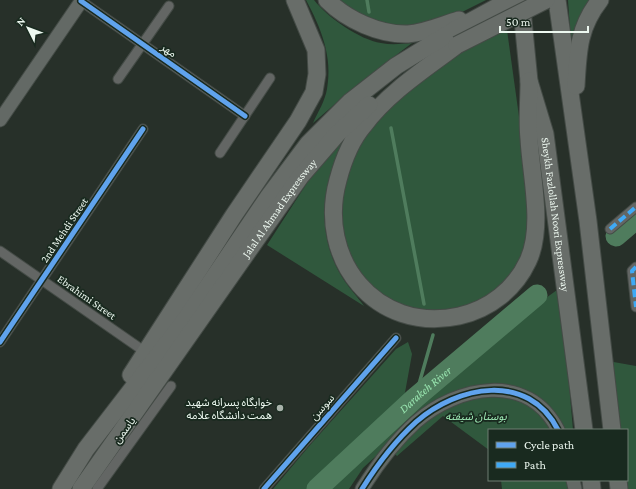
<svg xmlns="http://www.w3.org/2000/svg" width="636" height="489" viewBox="0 0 636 489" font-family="'Crimson Pro','Noto Sans Arabic',serif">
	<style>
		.green { fill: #30583d }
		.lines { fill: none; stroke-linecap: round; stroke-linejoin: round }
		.stream { stroke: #4f7c5d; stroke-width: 3.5 }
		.river { stroke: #4f7c5d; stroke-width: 21 }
		.street-casing { stroke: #444b46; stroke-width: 11 }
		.secondary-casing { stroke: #444b46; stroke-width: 15 }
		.highway-casing { stroke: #444b46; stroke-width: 19 }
		.street { stroke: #636664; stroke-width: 9 }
		.secondary { stroke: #636965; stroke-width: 13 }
		.highway { stroke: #686d69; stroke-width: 17 }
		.highway-bridge-casing { stroke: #444b46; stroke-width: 19; stroke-linecap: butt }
		.highway-bridge { stroke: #686d69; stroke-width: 17 }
		.quiet { stroke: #3fa9f5; stroke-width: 4; stroke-dasharray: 8 4; stroke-linecap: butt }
		.cycleway-casing { stroke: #192a1f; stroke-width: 8 }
		.cycleway { stroke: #60a3ed; stroke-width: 5 }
		.poi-dot { fill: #a8b2aa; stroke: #192a1f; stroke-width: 1.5 }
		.labels { text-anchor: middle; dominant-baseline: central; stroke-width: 3.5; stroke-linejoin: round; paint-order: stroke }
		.street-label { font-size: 11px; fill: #edf8f0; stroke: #192a1f }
		.poi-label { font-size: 11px; fill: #edf8f0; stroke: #192a1f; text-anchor: end }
		.park-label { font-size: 11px; font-style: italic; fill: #a0ecb7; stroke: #192a1f }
		.water-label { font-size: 12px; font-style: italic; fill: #99e5b0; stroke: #192a1f }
	</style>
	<rect width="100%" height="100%" fill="#273029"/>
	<!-- green -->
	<g class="green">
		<path d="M306 0H314C327 17 360 40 381 43 391 45 401 44 412 43L357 85 313 123C318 112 325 101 327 89 333 57 321 28 306 0Z"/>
		<polygon points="336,0 486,0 450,18 413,27 395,26 364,18"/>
		<polygon points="568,0 592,0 572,59"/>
		<polygon points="507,30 521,131 531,220 526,251 510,278 479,303 440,314 402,308 363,282 340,238 340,188 360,141 397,96 462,51"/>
		<path d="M346 138C341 148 335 159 332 169 320 205 322 245 342 277 348 287 357 296 364 306L267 245 318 166Z"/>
		<polygon points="557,290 568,372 573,430 562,430 546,408 485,387 401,433 363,468 349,489 326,489 406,415 539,303"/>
		<polygon points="408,342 412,354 404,398 359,443 328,469 307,489 273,489 311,444 396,349"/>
		<polygon points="608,361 636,366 636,489 627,489 626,480 627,430 619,430"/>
		<polygon points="477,395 513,397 537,411 552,430 489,430 489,450 443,416 397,456 393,452 430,415"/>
		<polygon points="501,480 567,480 570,489 502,489"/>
	</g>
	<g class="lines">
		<!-- stream -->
		<g class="stream">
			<polyline points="367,0 369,12"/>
			<polyline points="391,128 424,304"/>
			<polyline points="415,398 433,335"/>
		</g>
		<!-- river -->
		<g class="river">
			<polyline points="616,236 636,219"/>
			<path id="s1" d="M317 489 415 398 537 295"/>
		</g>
		<!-- street casing -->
		<g class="street-casing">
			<g id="street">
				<polyline points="81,1 245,116"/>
				<polyline points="118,79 169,6"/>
				<polyline points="220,153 270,78"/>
				<polyline points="610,229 636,207"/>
				<polyline points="0,251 141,349"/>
				<polyline points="636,267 632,271 636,307"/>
				<polyline points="0,342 143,129"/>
				<polyline points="97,489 171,386"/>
				<polyline points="264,489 396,338"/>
			</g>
		</g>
		<!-- secondary casing -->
		<g class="secondary-casing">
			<g id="secondary">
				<polyline points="0,120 82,0"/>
				<polyline points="573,480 575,489"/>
				<path d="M362 489C377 465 395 441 416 422 457 386 528 371 558 430"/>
			</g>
		</g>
		<!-- highway casing -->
		<g class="highway-casing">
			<g id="highway">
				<path d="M327 0C347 20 380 35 408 34 425 33 442 25 459 20"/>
				<path id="s2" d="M521 0 529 81 545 134 584 430"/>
				<polyline points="557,0 588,221 612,430"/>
				<path d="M457 45C424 70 389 92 364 125 351 140 343 161 338 180 316 259 376 334 459 316 490 309 515 289 528 261 544 227 531 176 529 139 527 120 529 101 529 81"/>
				<path d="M576 86C578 52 578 28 600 0"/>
				<polyline points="131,375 234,215 298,121 314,92 317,74 316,50 295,0"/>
				<polyline points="591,480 592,489"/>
				<polyline points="618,480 619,489"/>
				<polyline points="61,489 86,449 183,323 269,196 308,144 350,102 396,66 453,31 510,0"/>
				<path id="s3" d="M81 489 300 177 338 133 369 105"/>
			</g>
		</g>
		<!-- street -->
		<use href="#street" class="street"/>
		<!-- secondary -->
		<use href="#secondary" class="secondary"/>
		<!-- highway -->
		<use href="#highway" class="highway"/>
		<!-- highway-bridge casing -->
		<g class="highway-bridge-casing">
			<polyline id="highway-bridge" points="457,45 546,0"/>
		</g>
		<!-- highway-bridge -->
		<use href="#highway-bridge" class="highway-bridge"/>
		<!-- quiet -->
		<g class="quiet">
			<polyline points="610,229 636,207"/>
			<polyline points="636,267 632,271 636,307"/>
		</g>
		<!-- cycleway casing -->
		<g class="cycleway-casing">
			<g id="cycleway">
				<polyline points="81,1 245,116"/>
				<polyline points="0,342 143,129"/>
				<polyline points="264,489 396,338"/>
				<path d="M362 489C377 465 395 441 416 422 457 386 528 371 558 430"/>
			</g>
		</g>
		<!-- cycleway -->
		<use href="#cycleway" class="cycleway"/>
	</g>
	<!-- markers -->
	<circle class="poi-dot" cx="280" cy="408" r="4"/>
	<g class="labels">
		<!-- street labels -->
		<g class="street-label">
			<text transform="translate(169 50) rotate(35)">مهر</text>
			<text stroke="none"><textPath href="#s3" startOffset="344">Jalal Al Ahmad Expressway</textPath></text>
			<text stroke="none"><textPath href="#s2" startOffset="218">Sheykh Fazlollah Noori Expressway</textPath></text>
			<text transform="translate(64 230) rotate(-56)">2nd Mehdi Street</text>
			<text transform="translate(87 297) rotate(35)">Ebrahimi Street</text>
			<text transform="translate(322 407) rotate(-49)">سوسن</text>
			<text transform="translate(124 430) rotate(-54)">یاسمن</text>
		</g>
		<!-- poi labels -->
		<g class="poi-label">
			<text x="272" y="402">خوابگاه پسرانه شهید<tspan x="272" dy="13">همت دانشگاه علامه</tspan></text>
		</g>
		<!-- park labels -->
		<g class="park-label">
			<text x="476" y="416">بوستان شیفته</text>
		</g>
		<!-- water labels -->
		<g class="water-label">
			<text stroke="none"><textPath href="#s1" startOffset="147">Darakeh River</textPath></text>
		</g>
	</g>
	<!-- legend -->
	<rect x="488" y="429" width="140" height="52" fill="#192a1f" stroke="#6e7c73"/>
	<rect x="496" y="442" width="20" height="6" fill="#60a3ed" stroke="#6e7c73"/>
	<text x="524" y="449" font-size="12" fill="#edf8f0">Cycle path</text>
	<rect x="496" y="462" width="20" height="6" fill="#3fa9f5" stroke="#6e7c73"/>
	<text x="524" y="469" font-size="12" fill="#edf8f0">Path</text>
	<!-- north arrow -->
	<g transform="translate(28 28) rotate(312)" stroke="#192a1f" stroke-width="3" paint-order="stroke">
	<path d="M0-3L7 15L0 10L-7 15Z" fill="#edf8f0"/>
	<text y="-6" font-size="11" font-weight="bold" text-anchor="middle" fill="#edf8f0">N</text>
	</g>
	<!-- scale -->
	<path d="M500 26v6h88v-6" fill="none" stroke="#edf8f0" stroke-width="2"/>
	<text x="506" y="26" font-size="12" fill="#edf8f0" stroke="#192a1f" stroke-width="3" paint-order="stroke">50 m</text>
</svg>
